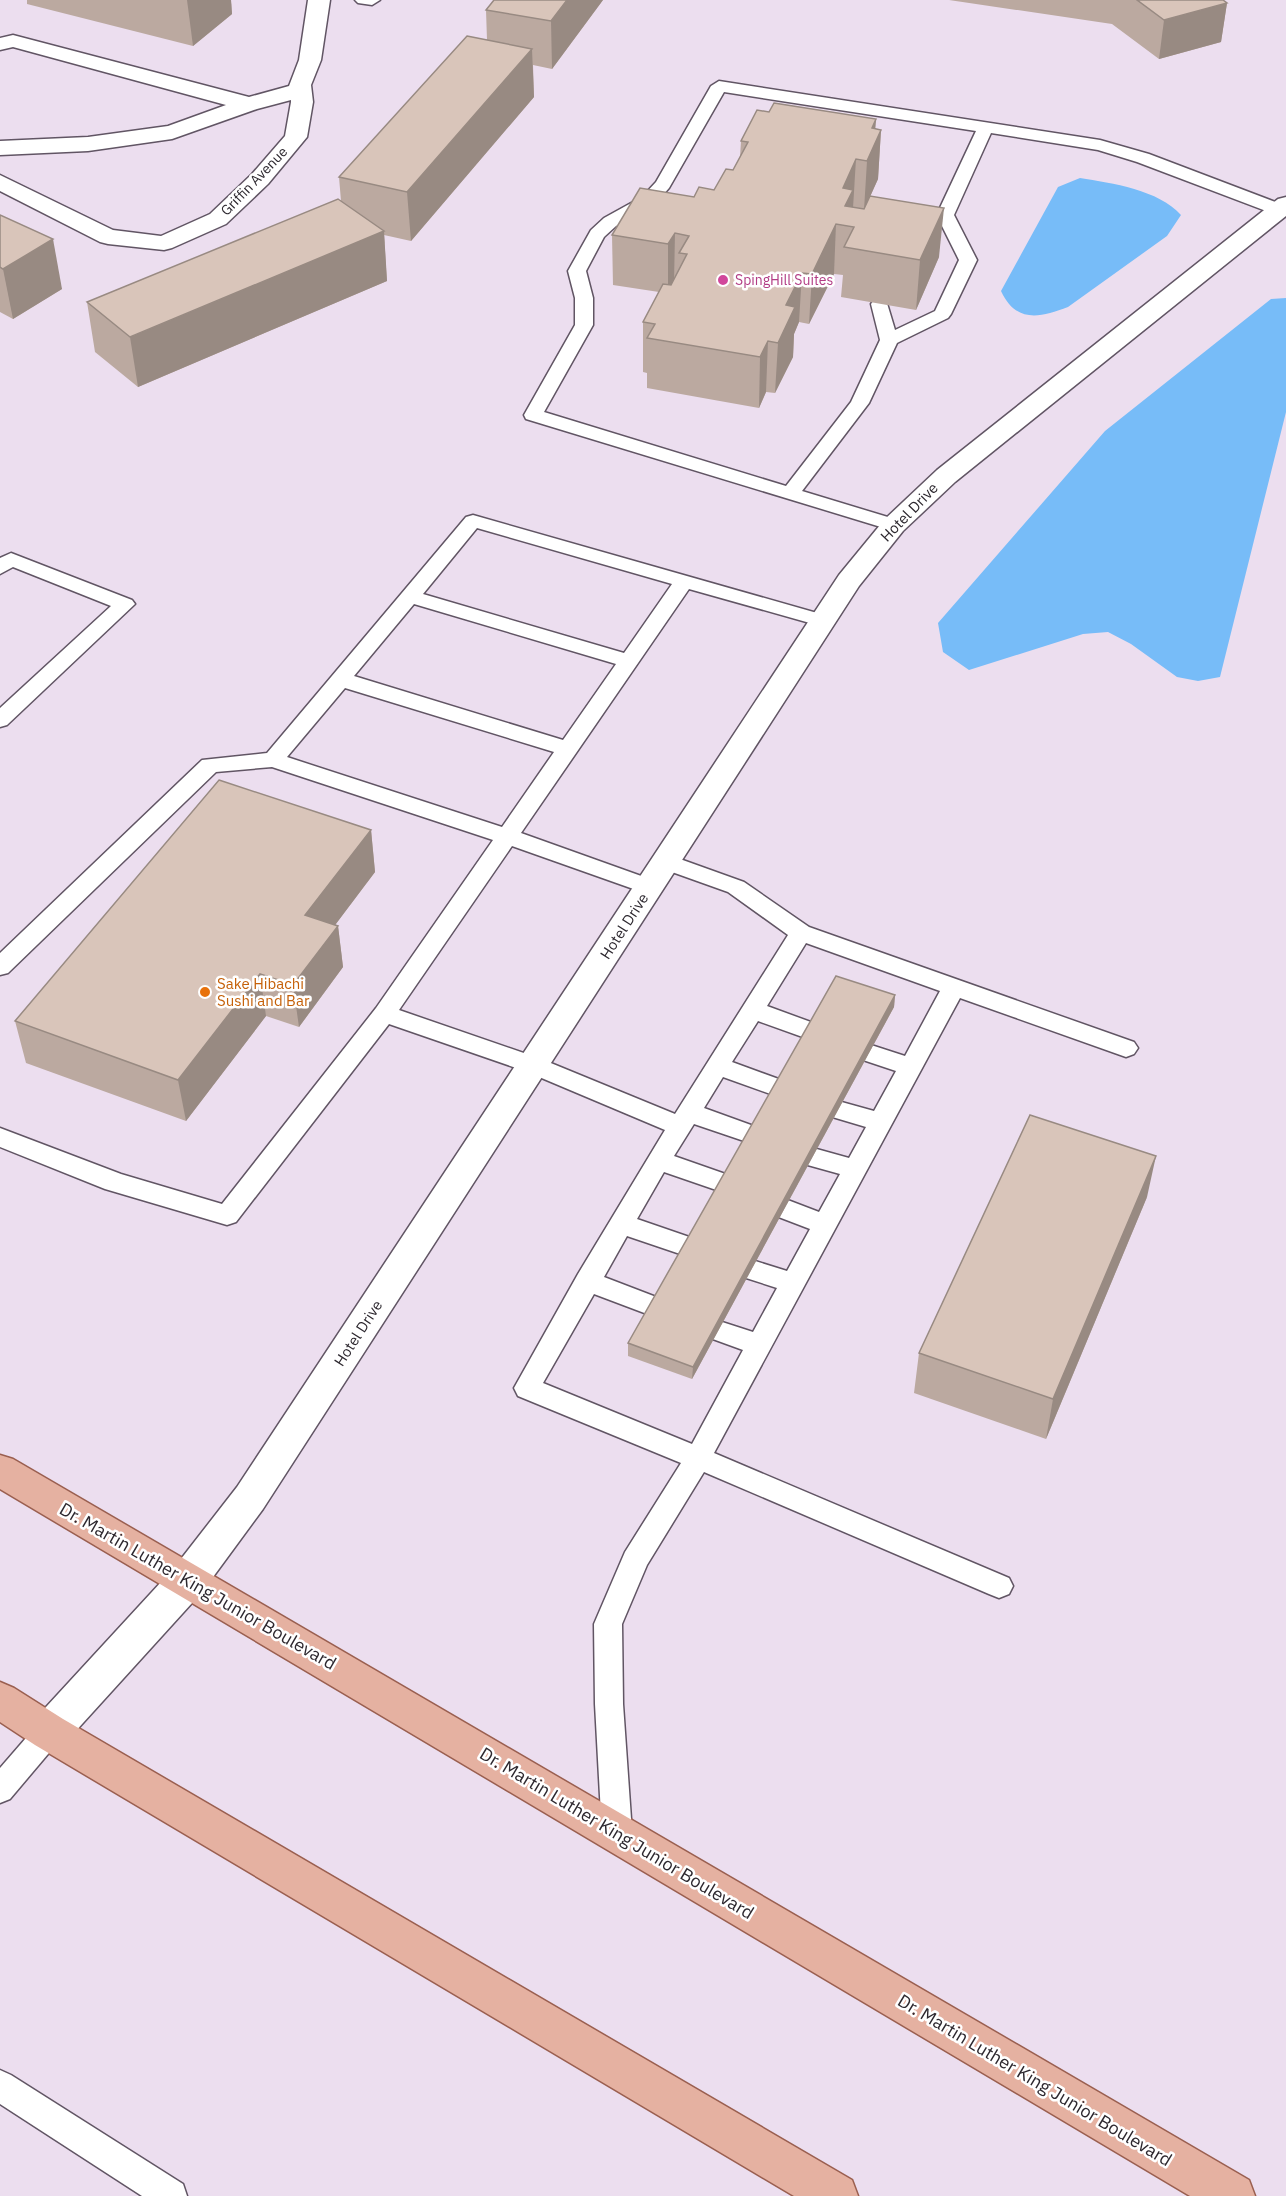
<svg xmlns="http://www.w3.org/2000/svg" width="1286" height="2196" viewBox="0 0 1286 2196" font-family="'IBM Plex Sans',sans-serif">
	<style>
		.water { fill: #77bcf8 }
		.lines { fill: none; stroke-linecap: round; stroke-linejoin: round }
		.lane-casing { stroke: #615564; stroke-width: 3 }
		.street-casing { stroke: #615564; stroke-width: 3 }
		.primary-casing { stroke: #9a5f50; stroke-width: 3 }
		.lane { fill: #fff; fill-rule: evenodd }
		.street { fill: #fff; fill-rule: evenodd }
		.primary { fill: #e5b1a1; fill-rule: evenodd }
		.wall { fill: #bba9a0 }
		.shaded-wall { fill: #988a82 }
		.building { fill: #d9c5ba; stroke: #988a82; stroke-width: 1.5 }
		.hotel-dot { fill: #d1479c; stroke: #fff; stroke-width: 2 }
		.food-dot { fill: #e8710a; stroke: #fff; stroke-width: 2 }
		.labels { text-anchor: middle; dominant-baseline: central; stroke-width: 5; stroke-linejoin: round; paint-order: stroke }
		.far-street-label { font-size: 14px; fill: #2d282f; stroke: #fff }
		.far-hotel-label { font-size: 14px; fill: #b23c85; stroke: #fff; text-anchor: start }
		.street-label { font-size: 15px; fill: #2d282f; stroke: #fff }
		.food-label { font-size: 15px; fill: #c56008; stroke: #fff; text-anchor: start }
		.near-street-label { font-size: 18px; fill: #2d282f; stroke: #fff }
	</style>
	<rect width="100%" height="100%" fill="#ecdeef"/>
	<!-- water -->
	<g class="water">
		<path d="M1080 178C1112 183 1159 190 1181 215L1167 236 1068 307C1039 318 1016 323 1001 291L1058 187Z"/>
		<polygon points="1286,298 1286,412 1220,677 1198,681 1177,677 1131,644 1108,632 1083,634 969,670 943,652 938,623 1105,431 1271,299"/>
	</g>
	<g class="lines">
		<!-- lane casing -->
		<g class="lane-casing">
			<g id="lane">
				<polygon points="355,0 380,0 372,5 358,3"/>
				<path d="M719 81 1100 140 1149 154 1286 206V214H1274L1137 162 1098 150 991 133 954 215 977 260 951 314 948 318 897 343 869 403 802 491 901 521 904 525 901 529 894 531 526 419 524 415 575 325V298L568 271 591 230 604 218 642 197 656 182 711 86ZM724 92 976 131 938 212 910 237 913 241H925L942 226 959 260 935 311 895 330 886 300H874L871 304 880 340 851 402 786 486 544 412 593 325V298L586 271 604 237 616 226 654 205 669 188Z"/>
				<path d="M473 515 831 617 834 621 831 625 824 627 689 589 521 833 658 882 661 887 658 892 650 895 642 892 512 846 399 1010 541 1059 675 1114 788 935 728 892 658 867 655 862 658 857 666 854 744 882 809 927 1134 1042 1138 1048 1134 1054 1126 1057 960 998 714 1453 1009 1578 1013 1586 1009 1594 999 1598 989 1594 704 1472 647 1565 622 1624 623 1704 632 1833 628 1843 617 1847 606 1843 602 1833 595 1704 594 1624 625 1552 681 1463 518 1396 514 1388 578 1274 665 1130 525 1071 389 1024 236 1222 227 1225 105 1189 0 1147V1128L121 1174 222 1204 376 1008 493 840 272 767 216 772 8 973 0 975V953L202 760 267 753 466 517ZM477 528 672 584 624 653 423 594ZM414 604 616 664 563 740 354 676ZM345 688 554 752 502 827 287 757ZM806 943 940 991 905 1056 868 1044 860 1047 856 1053 860 1059 896 1071 874 1111 838 1101 829 1104 826 1110 829 1116 866 1127 849 1158 813 1148 804 1150 801 1157 804 1164 840 1174 819 1212 785 1199 776 1202 773 1209 776 1216 810 1229 787 1271 752 1260 743 1263 739 1270 743 1277 777 1288 753 1332 719 1321 710 1324 706 1331 710 1338 743 1350 692 1444 543 1383 594 1294 655 1317 664 1314 668 1307 664 1300 604 1277 627 1236 689 1257 698 1254 702 1247 698 1240 637 1219 664 1172 725 1193 734 1191 737 1184 734 1177 674 1156 694 1124 753 1144 762 1141 765 1135 762 1129 704 1108 723 1077 779 1097 787 1094 791 1088 787 1082 732 1062 758 1021 811 1040 819 1037 823 1031 819 1025 767 1006Z"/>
				<polygon points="11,553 132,600 135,604 7,725 0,727 0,708 111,606 13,567 0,574 0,558"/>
				<polygon points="49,1719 59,1723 63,1732 59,1741 10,1799 0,1803 0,1768 39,1723"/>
				<polygon points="0,2070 11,2075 183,2184 187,2196 142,2196 0,2104"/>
			</g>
		</g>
		<!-- street casing -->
		<g class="street-casing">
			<g id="street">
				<polygon points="308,0 330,0 321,60 311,85 313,102 307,137 268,184 226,224 172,248 164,250 108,244 100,242 0,191 0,175 113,230 161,236 210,214 252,174 285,136 291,102 291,100 257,109 172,139 88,151 0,155 0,141 88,137 168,126 226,105 13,47 0,50 0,38 13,35 249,97 289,86 299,60"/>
				<polygon points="1286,197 1286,216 955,482 903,531 859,586 263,1509 202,1592 63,1745 49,1750 35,1745 29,1732 35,1719 174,1568 237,1487 839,575 885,519 937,470 1278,199"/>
			</g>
		</g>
		<!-- primary casing -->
		<g class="primary-casing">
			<g id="primary">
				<polygon points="0,1455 13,1459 1249,2180 1255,2196 1190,2196 0,1489"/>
				<polygon points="0,1682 14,1688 63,1719 852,2180 858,2196 794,2196 35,1745 0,1722"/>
			</g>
		</g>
		<!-- lane -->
		<use href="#lane" class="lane"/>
		<!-- street -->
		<use href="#street" class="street"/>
		<!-- primary -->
		<use href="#primary" class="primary"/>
	</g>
	<!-- wall -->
	<g class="wall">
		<polygon points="27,0 231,0 232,14 193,46 27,4"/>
		<polygon points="603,0 552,69 533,65 534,97 411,241 384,235 387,281 138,387 95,352 87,302 341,201 339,177 487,40 486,10"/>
		<polygon points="949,0 1223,0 1227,3 1221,42 1159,59 1112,24"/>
		<polygon points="769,112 876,119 875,129 881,130 878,179 869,199 939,257 916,310 841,297 843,275 834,274 809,324 799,322 794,334 793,357 775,393 766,392 759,408 647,388 647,373 643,372 643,322 659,292 613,285 612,235 694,197 714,190 733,170 740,157 741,141"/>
		<polygon points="0,215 62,289 13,319 0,312"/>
		<polygon points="371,830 375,872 335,925 338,926 343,967 299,1027 266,1016 186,1121 26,1063 15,1021"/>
		<polygon points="895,995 894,1007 692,1379 628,1356 628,1343"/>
		<polygon points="1147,1197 1046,1439 914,1393 919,1353"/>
	</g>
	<!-- shaded-wall -->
	<g class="shaded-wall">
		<polygon points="187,0 231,0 232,14 193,46"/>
		<polygon points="567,0 603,0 552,69 551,21"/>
		<polygon points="1227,3 1221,42 1159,59 1164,20"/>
		<polygon points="532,49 534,97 411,241 407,192"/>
		<polygon points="876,119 874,145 881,130 878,179 864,210 867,161 872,128"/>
		<polygon points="856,159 853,208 841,225 843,188"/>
		<polygon points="944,208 939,257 916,310 920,260"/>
		<polygon points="836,224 834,274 809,324 812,274"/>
		<polygon points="384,231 387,281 138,387 130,337"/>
		<polygon points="675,233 674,283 668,294 668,244"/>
		<polygon points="53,239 62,289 13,319 3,269"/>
		<polygon points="802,273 799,322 794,334 793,357 775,393 778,343 786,305"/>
		<polygon points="768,341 766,392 759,408 760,357"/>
		<polygon points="371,830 375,872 311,957 305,915"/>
		<polygon points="338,926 343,967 299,1027 293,985"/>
		<polygon points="260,974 266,1016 186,1121 178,1080"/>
		<polygon points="895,995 894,1007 692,1379 693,1367"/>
		<polygon points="1156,1156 1147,1197 1046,1439 1053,1399"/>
	</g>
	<!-- building -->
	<g class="building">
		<polygon points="494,0 567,0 551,21 486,10"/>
		<polygon points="1137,0 1223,0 1227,3 1164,20"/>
		<polygon points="467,36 532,49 407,192 339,177"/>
		<polygon points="774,103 876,119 872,128 881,130 867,161 856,159 843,188 853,190 845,206 864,209 870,196 944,208 920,260 844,247 854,227 836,224 812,274 802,273 786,305 795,307 778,343 768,341 760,357 647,338 655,324 643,322 663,284 671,285 687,254 679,253 689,236 675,233 668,244 612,235 640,188 694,197 699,187 714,190 726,169 733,170 748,142 741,141 757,110 769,112"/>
		<polygon points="338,199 384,231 130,337 87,302"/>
		<polygon points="0,215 53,239 3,269 0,267"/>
		<polygon points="219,780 371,830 305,915 338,926 293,985 260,974 178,1080 15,1021"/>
		<polygon points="836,976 895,995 693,1367 628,1343"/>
		<polygon points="1030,1115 1156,1156 1053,1399 919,1353"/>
	</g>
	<!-- markers -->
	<circle class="hotel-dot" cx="723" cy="280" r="6"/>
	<circle class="food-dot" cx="205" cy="992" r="6"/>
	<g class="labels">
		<!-- far-street labels -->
		<g class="far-street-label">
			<text transform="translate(254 181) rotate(-46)">Griffin Avenue</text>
		</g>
		<!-- far-hotel labels -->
		<g class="far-hotel-label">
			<text x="735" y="280">SpingHill Suites</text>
		</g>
		<!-- street labels -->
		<g class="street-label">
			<text transform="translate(909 512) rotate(-46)">Hotel Drive</text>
			<text transform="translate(624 926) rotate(-57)">Hotel Drive</text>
			<text transform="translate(358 1333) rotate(-57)">Hotel Drive</text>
		</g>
		<!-- food labels -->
		<g class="food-label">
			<text x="217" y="983">Sake Hibachi<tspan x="217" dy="17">Sushi and Bar</tspan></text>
		</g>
		<!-- near-street labels -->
		<g class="near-street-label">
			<text transform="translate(198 1586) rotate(30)">Dr. Martin Luther King Junior Boulevard</text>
			<text transform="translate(617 1833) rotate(31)">Dr. Martin Luther King Junior Boulevard</text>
			<text transform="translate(1035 2080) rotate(31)">Dr. Martin Luther King Junior Boulevard</text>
		</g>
	</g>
</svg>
